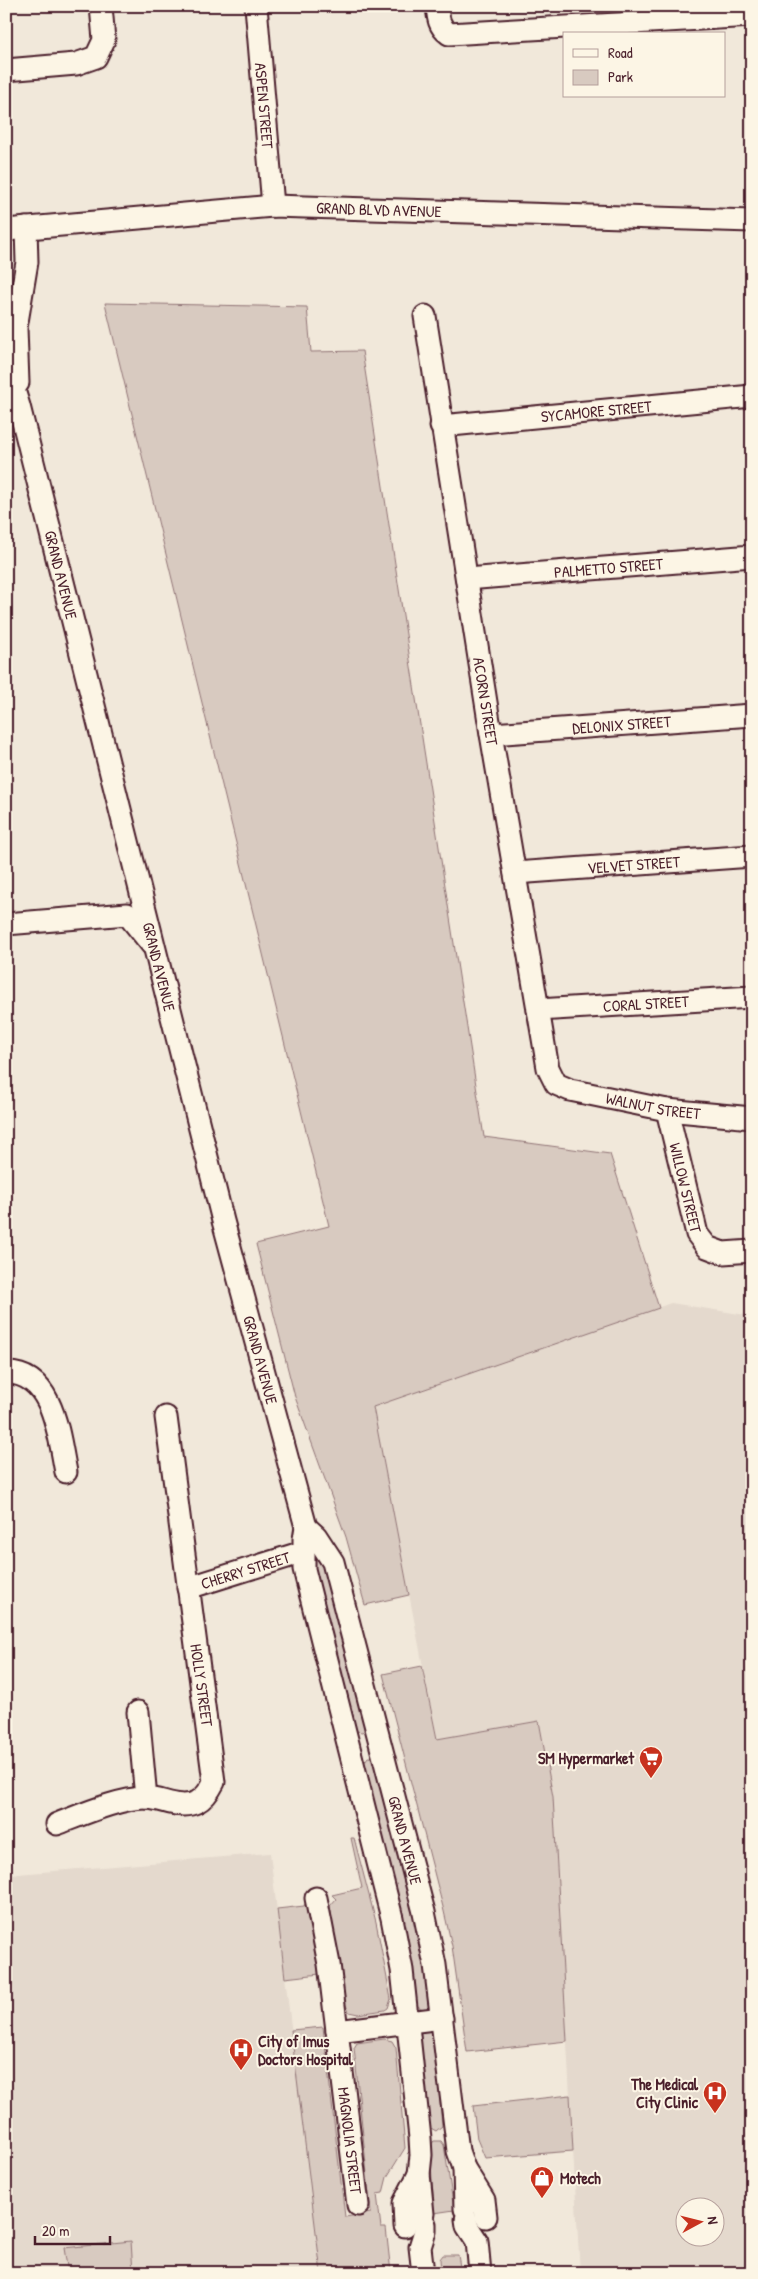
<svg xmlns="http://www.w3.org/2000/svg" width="758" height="2279" viewBox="0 0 758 2279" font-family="'Patrick Hand',sans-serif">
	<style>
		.built { fill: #e4d9cd; fill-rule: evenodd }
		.green { fill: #d8cac0; stroke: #917476 }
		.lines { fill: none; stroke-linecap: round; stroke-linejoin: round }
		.minor-casing { stroke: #4a1f2b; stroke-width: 25 }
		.minor { stroke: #fcf5e5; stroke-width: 21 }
		.labels { text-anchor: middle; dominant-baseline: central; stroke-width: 4; stroke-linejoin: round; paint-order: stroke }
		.street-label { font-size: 16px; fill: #4a1f2b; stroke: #fcf5e5 }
		.poi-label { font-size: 16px; font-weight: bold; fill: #4a1f2b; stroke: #fcf5e5; text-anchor: end }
	</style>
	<rect width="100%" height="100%" fill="#f1e8da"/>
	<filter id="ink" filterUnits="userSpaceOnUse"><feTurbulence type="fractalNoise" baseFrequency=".02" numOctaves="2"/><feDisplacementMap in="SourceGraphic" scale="10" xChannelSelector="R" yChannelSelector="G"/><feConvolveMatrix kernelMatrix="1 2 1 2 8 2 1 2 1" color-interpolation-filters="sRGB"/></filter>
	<g filter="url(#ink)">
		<!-- built -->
		<g class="built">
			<path d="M671 1303 752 1316V2273H656L655 2269 636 2270V2273H580L553 1797 539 1721 437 1739 373 1407ZM686 2206H716V2236H686Z"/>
			<polygon points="270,1853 321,2273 6,2273 6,1875"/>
		</g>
		<!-- green -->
		<g class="green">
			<polygon points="105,303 307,307 311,352 362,351 484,1137 610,1154 659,1308 373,1407 409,1595 365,1605 346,1537 295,1397 256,1244 329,1226"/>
			<polygon points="317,1556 323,1558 366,1729 362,1732 356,1731 313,1564"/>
			<polygon points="422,1666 437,1739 539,1721 553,1797 567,2041 467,2052 452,1946 443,1907 383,1674"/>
			<path d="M368 1757 374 1758C395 1840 422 1922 430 2007L425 2010 417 2006C409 1923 384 1844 363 1764Z"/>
			<polygon points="351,1838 354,1838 376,1922 391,1999 388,2008 385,2010 358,2014 349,2012 346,2005 330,1906 336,1899 332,1895 362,1888"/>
			<polygon points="308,1898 320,1974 285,1978 277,1909 304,1906"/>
			<polygon points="323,2027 345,2217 371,2213 354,2048 357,2043 384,2039 392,2041 396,2048 405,2148 387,2177 383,2193 377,2194 381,2228 386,2228 391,2273 321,2273 291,2030"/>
			<polygon points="430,2028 434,2033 442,2126 436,2131 429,2127 420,2034 421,2031"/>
			<polygon points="570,2095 573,2151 485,2158 477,2139 473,2106"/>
			<polygon points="434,2141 441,2141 444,2145 454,2210 434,2213 430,2146"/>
			<polygon points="131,2241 133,2273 68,2273 64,2248"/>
			<polygon points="443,2255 458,2255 461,2273 441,2273 440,2259"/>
		</g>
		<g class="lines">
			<!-- minor casing -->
			<g class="minor-casing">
				<g id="minor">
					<path id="s1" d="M256 6 273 206"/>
					<path d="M437 6C438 18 439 27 449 34L752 16"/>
					<polyline points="6,70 76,64 96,57 104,40 101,6"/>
					<path id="s2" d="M6 230 273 206 752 221"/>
					<path id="s3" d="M425 316 491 734 548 1068 556 1084 570 1090 667 1110 752 1118"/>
					<path id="s4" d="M6 364 19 406 223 1221 306 1527 304 1539V1569L392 1918 402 1970 420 2138 421 2155 419 2174 423 2214"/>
					<polyline points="18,383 16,328 27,262 26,228"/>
					<path id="s5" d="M441 426 752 396"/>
					<path id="s6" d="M467 579 752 556"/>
					<path id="s7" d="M491 734 752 715"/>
					<path id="s8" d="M515 873 752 856"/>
					<polyline points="6,924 127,914 152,945"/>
					<path id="s9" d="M538 1010 752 997"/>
					<path id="s10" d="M667 1110 697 1234 707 1247 723 1253 752 1251"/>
					<path d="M6 1373C54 1372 59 1438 66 1472"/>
					<path id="s11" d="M306 1527 316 1536 333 1562 424 1912 435 1965 458 2151 464 2168 484 2200 486 2217"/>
					<path id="s12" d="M188 1588 303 1552"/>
					<polyline points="138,1712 146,1798"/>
					<path d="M57 1824C81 1815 122 1797 147 1798 164 1799 180 1810 197 1802 205 1798 210 1790 214 1782L166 1417"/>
					<path id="s13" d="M316 1898 329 1964 358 2205"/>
					<polyline points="337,2031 442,2018"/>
					<polyline points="464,2168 465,2209"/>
					<polyline points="466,2219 467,2226 477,2241 480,2273"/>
					<polyline points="405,2226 404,2203 419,2174"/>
					<polyline points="423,2273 420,2247 425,2231 425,2224"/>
				</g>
			</g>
			<!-- minor -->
			<use href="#minor" class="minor"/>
		</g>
	</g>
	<!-- icons -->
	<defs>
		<g id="supermarket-pin" transform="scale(1.25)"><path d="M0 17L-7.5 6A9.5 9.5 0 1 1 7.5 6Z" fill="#c8321e" stroke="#fcf5e5"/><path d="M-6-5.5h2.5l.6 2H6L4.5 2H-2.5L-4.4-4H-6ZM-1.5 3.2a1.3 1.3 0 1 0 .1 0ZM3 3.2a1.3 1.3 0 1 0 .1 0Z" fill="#fff"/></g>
		<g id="hospital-pin" transform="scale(1.25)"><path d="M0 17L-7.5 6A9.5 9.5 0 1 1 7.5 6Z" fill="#c8321e" stroke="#fcf5e5"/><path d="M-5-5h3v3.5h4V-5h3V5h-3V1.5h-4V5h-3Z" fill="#fff"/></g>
		<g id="shop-pin" transform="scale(1.25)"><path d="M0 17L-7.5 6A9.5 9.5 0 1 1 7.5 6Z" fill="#c8321e" stroke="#fcf5e5"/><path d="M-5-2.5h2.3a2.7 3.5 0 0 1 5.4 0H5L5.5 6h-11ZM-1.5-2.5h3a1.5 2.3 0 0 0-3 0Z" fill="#fff"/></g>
	</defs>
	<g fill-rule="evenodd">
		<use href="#supermarket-pin" x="651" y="1758"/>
		<use href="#hospital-pin" x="241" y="2050"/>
		<use href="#hospital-pin" x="715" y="2093"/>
		<use href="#shop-pin" x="542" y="2178"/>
	</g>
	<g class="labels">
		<!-- street labels -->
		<g class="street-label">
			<text stroke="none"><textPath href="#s1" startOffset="100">ASPEN STREET</textPath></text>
			<text stroke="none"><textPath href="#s2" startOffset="374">GRAND BLVD AVENUE</textPath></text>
			<text stroke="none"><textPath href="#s5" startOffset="156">SYCAMORE STREET</textPath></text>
			<text stroke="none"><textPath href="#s6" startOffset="142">PALMETTO STREET</textPath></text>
			<text stroke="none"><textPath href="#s4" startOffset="218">GRAND AVENUE</textPath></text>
			<text stroke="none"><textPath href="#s3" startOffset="390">ACORN STREET</textPath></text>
			<text stroke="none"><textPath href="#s7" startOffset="131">DELONIX STREET</textPath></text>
			<text stroke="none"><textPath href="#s8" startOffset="119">VELVET STREET</textPath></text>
			<text stroke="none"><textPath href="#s4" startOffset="622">GRAND AVENUE</textPath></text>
			<text stroke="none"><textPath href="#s9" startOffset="108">CORAL STREET</textPath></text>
			<text stroke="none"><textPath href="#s3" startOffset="880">WALNUT STREET</textPath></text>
			<text stroke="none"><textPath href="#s10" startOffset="80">WILLOW STREET</textPath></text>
			<text stroke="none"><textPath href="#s4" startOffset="1028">GRAND AVENUE</textPath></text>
			<text stroke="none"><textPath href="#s12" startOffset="60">CHERRY STREET</textPath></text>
			<text transform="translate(202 1685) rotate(82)">HOLLY STREET</text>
			<text stroke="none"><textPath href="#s11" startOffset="332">GRAND AVENUE</textPath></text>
			<text stroke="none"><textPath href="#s13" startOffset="245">MAGNOLIA STREET</textPath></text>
		</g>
		<!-- poi labels -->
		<g class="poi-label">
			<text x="634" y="1758">SM Hypermarket</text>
			<text x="258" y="2041" text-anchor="start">City of Imus<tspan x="258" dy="18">Doctors Hospital</tspan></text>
			<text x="698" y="2084">The Medical<tspan x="698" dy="18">City Clinic</tspan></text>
			<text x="560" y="2178" text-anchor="start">Motech</text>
		</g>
	</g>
	<!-- margin -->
	<rect width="758" height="2279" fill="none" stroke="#fcf5e5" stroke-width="25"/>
	<rect x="12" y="12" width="733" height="2254" fill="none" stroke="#4a1f2b" stroke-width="2" filter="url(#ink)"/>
	<!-- legend -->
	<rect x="563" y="32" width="162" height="65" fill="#fcf5e5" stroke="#b59f9b"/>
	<rect x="573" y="49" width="25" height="8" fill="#fcf5e5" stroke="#b59f9b"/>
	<text x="608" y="58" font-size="15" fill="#4a1f2b">Road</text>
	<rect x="573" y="70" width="25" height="15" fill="#d8cac0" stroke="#b59f9b"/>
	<text x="608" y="82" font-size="15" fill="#4a1f2b">Park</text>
	<!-- north arrow -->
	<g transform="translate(700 2222) rotate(83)"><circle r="24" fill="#fcf5e5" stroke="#b59f9b"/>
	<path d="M0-4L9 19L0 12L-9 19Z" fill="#c8321e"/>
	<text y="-8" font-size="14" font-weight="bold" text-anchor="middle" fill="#4a1f2b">N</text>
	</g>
	<!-- scale -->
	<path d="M35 2236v8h75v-8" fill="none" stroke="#4a1f2b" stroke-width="2.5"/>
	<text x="42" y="2236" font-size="15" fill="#4a1f2b" stroke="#fcf5e5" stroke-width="4" paint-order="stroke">20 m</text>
</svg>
